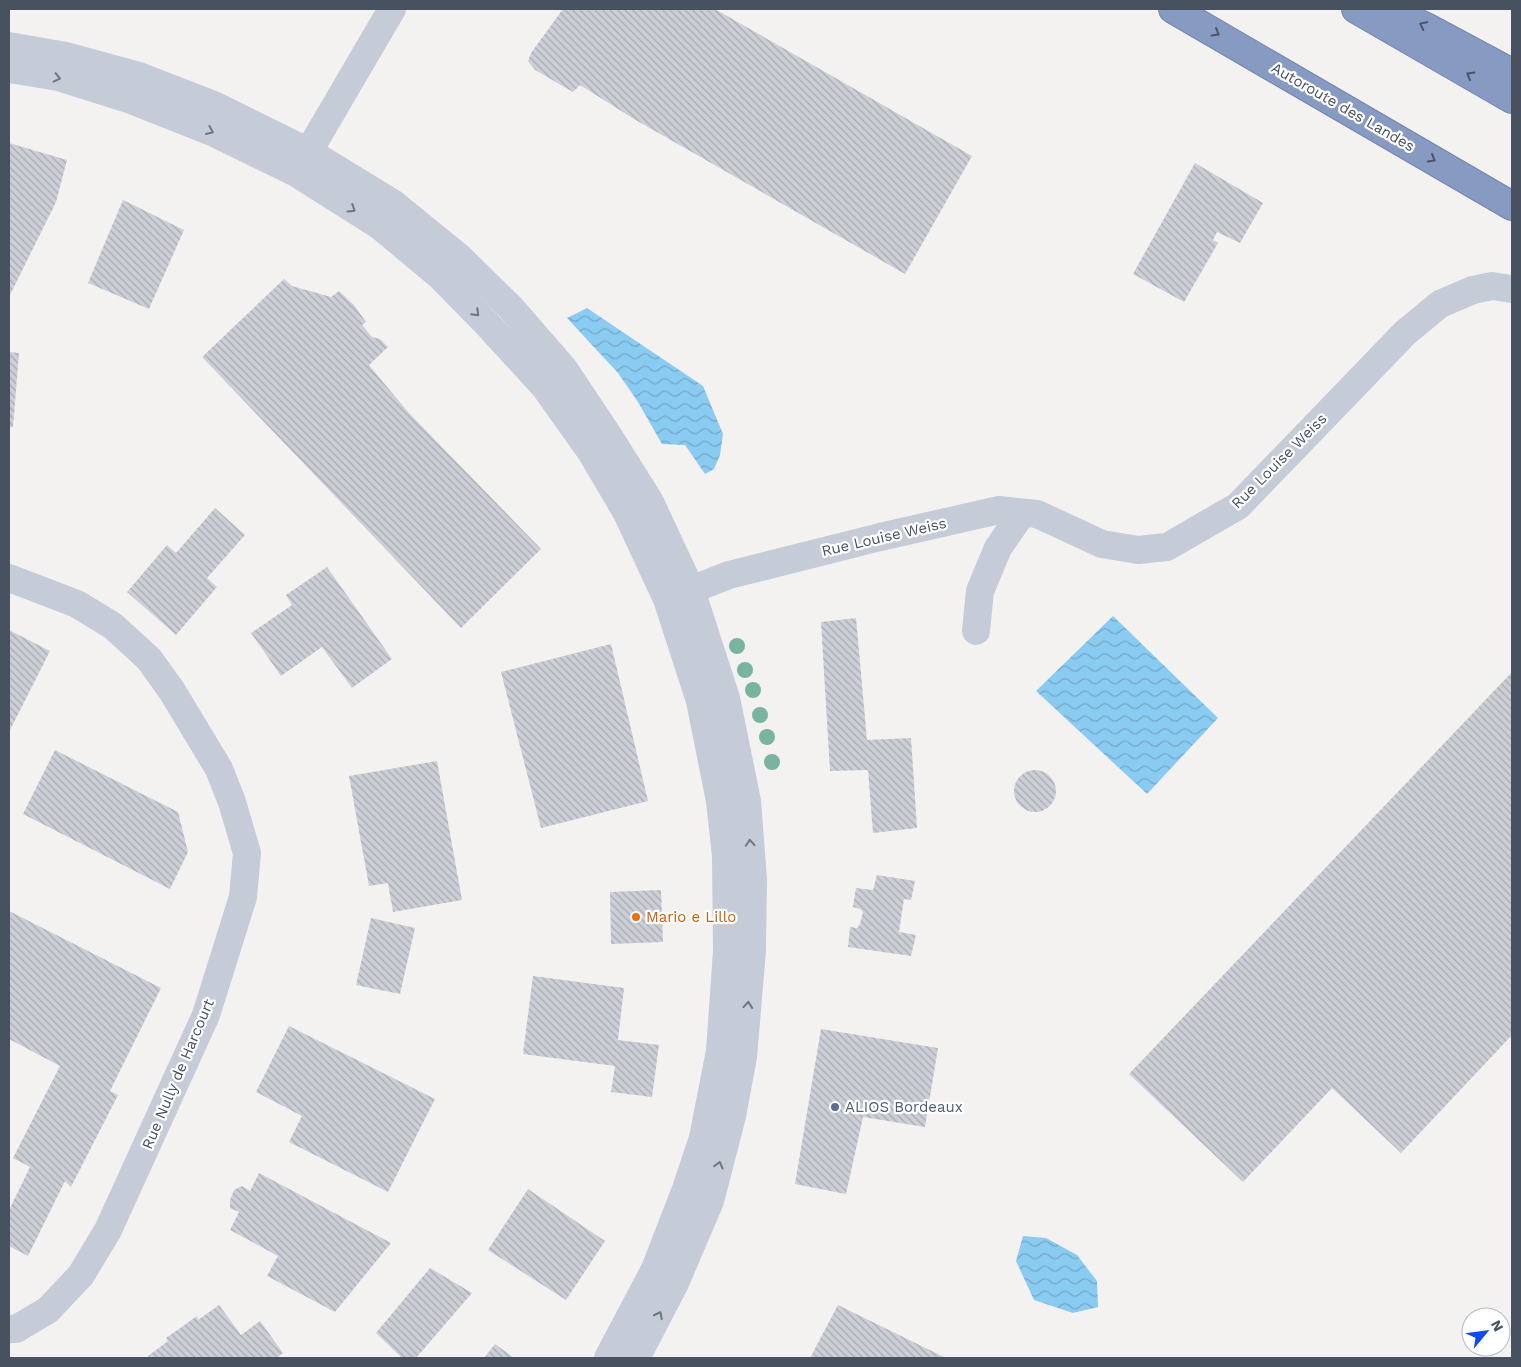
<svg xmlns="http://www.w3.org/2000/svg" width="1521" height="1367" viewBox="0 0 1521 1367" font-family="'Work Sans',sans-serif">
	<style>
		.water { fill: url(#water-waves) }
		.building { fill: url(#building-back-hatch) }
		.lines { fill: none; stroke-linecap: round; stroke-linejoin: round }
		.highway-casing { stroke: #7285ae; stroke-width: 30 }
		.minor { stroke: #c5cbd7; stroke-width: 28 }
		.highway { stroke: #879ac2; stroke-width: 28 }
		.tree { fill: #78b49f }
		.oneway { stroke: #4b5565 }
		.oneway2 { stroke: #6e7684 }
		.food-dot { fill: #e8710a; stroke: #fff; stroke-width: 2 }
		.service-dot { fill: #5c6f8a; stroke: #fff; stroke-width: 2 }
		.labels { text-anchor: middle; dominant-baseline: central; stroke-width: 4.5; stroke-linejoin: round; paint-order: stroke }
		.street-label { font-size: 15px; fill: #485160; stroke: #fff }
		.food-label { font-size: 15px; fill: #c56008; stroke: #fff; text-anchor: start }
		.service-label { font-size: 15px; fill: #4e5e75; stroke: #fff; text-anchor: start }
	</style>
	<defs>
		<pattern id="water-waves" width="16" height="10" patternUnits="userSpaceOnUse" patternTransform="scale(1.25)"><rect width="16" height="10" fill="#8acbf2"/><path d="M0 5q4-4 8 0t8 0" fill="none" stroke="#73a7c7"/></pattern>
		<pattern id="building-back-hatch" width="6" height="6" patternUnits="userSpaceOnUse" patternTransform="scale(1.25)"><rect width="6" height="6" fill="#cdcfd7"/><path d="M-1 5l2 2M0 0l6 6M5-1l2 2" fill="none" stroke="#a8aab2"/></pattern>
	</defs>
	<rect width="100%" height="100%" fill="#f4f2f1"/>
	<!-- water -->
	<g class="water">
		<polygon points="587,308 703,386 723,434 720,455 714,469 705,474 685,445 662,444 638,402 618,373 567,318"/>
		<polygon points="1113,616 1218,718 1147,794 1036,691"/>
		<polygon points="1023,1236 1046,1238 1077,1255 1097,1281 1098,1307 1073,1313 1034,1300 1016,1261"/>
	</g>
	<!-- building -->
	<g class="building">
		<polygon points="563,9 715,9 972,156 905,274 634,119 580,85 573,92 535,70 528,61 531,53"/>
		<polygon points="9,143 67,160 56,202 9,297"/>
		<polygon points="1195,163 1263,203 1240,243 1217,232 1213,240 1218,243 1184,302 1133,274"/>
		<polygon points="123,200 184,230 149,309 88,283"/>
		<polygon points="284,279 292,286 331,297 339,291 354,305 366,322 362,325 372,337 380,339 388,347 369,365 408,412 541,549 461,628 202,357"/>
		<polygon points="9,352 19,353 13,427 9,427"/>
		<polygon points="215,508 245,535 207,578 217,587 176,635 127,592 167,545 176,553"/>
		<polygon points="327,567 392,659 352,688 322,647 281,676 251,633 292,605 286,595"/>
		<polygon points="856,618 867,740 911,738 917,828 873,833 868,770 830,771 821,622"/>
		<polygon points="9,630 50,651 9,732"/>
		<polygon points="611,644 648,801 541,828 501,672"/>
		<polygon points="1512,672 1512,1035 1401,1153 1332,1088 1243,1182 1129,1074"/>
		<polygon points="55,750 178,812 188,852 170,889 23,814"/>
		<polygon points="437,761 462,900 393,912 388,883 369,886 349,776"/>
		<circle cx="1035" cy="791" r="21"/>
		<polygon points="877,875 915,881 911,900 904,899 899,932 916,935 911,956 848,947 850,927 857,928 860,924 863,912 860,909 853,907 856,888 873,890"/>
		<polygon points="661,890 663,942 611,944 610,892"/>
		<polygon points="9,911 161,988 110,1091 118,1095 71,1187 65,1181 28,1256 9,1246 9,1210 30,1167 13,1158 60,1066 9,1039"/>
		<polygon points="371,918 415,928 400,994 356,985"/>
		<polygon points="533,976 624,988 618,1040 659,1045 652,1097 611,1092 615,1066 523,1054"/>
		<polygon points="289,1026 435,1099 388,1192 289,1142 302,1116 256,1092"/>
		<polygon points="821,1029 938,1048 925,1127 863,1117 846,1194 795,1184"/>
		<polygon points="259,1173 391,1243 335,1312 267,1276 278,1256 230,1230 239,1212 230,1208 230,1200 234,1190 242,1186 250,1191"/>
		<polygon points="528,1189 605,1241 566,1300 488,1250"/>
		<polygon points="430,1268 472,1293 416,1358 402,1358 376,1333"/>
		<polygon points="219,1305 241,1335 260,1321 283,1353 277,1358 150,1358 148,1356 168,1341 166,1338 197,1316 198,1320"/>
		<polygon points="838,1305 946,1358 810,1358"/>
		<polygon points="495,1344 514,1358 484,1358"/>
	</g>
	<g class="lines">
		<!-- highway casing -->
		<g class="highway-casing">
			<g id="highway">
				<polyline points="1173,9 1512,206"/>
				<polyline points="1356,9 1512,99"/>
				<polyline points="1388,9 1426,27 1512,73"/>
			</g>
		</g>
		<!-- minor -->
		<g class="minor">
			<polyline points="9,46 66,56 139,76 214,105 309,152 394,204 459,257 511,308 564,369 608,435 650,502 691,590 726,698 747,801 753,879 752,950 743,1057 732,1116 710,1201 675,1283 636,1358"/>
			<polyline points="9,69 58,77 131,100 212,132 296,173 380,226 440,276 488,325 544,386 591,452 627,513 667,599 700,701 720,801 726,856 727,951 720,1051 703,1138 686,1189 655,1269 608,1358"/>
			<polyline points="299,168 392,9"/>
			<polyline points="9,578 77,604 113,626 149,659 172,691 219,769 232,802 247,853 243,897 206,1015 108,1230 81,1275 48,1310 16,1329 9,1329"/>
			<polyline points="673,597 729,575 880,537 999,510 1037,514 1102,544 1138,550 1167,547 1238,506 1405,333 1440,304 1473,290 1492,286 1512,289"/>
			<polyline points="976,631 980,591 998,548 1022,513"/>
		</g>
		<!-- highway -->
		<use href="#highway" class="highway"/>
	</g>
	<!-- trees -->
	<g class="tree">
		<circle cx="737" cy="646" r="8"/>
		<circle cx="745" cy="670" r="8"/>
		<circle cx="753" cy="690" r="8"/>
		<circle cx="760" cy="715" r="8"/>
		<circle cx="767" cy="737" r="8"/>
		<circle cx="772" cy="762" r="8"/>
	</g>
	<!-- one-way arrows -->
	<defs><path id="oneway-chevron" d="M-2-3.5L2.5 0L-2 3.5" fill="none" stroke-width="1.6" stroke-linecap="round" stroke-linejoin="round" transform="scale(1.25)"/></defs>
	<g class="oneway">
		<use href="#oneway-chevron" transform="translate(1423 25) rotate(-154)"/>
		<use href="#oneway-chevron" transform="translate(1216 33) rotate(30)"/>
		<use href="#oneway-chevron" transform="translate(1470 75) rotate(-150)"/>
		<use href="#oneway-chevron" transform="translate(1432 159) rotate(30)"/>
	</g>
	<g class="oneway2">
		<use href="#oneway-chevron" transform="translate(57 78) rotate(13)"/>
		<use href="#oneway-chevron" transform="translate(210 131) rotate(23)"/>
		<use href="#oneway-chevron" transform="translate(352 209) rotate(32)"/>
		<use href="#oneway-chevron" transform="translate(476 313) rotate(45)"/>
		<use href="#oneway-chevron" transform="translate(750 843) rotate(-94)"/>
		<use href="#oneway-chevron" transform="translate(748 1005) rotate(-85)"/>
		<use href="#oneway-chevron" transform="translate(719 1165) rotate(-75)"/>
		<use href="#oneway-chevron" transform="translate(659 1315) rotate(-63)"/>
	</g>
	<!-- markers -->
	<circle class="food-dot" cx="636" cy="917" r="5"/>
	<circle class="service-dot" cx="835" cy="1107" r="5"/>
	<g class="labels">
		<!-- street labels -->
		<g class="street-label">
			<text transform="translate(1343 107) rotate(30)">Autoroute des Landes</text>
			<text transform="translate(1279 461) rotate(-45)">Rue Louise Weiss</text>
			<text transform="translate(884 537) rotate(-13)">Rue Louise Weiss</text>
			<text transform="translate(178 1074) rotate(-67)">Rue Nully de Harcourt</text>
		</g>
		<!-- food labels -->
		<g class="food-label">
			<text x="646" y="917">Mario e Lillo</text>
		</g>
		<!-- service labels -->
		<g class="service-label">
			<text x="845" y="1107">ALIOS Bordeaux</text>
		</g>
	</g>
	<!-- border -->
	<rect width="1521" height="1367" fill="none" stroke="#485160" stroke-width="20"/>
	<!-- north arrow -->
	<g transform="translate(1486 1332) rotate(61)"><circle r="24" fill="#ffffff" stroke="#b6b9bf"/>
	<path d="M0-4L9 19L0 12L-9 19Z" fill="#0f4cf0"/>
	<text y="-8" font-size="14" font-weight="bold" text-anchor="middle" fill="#485160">N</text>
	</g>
</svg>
